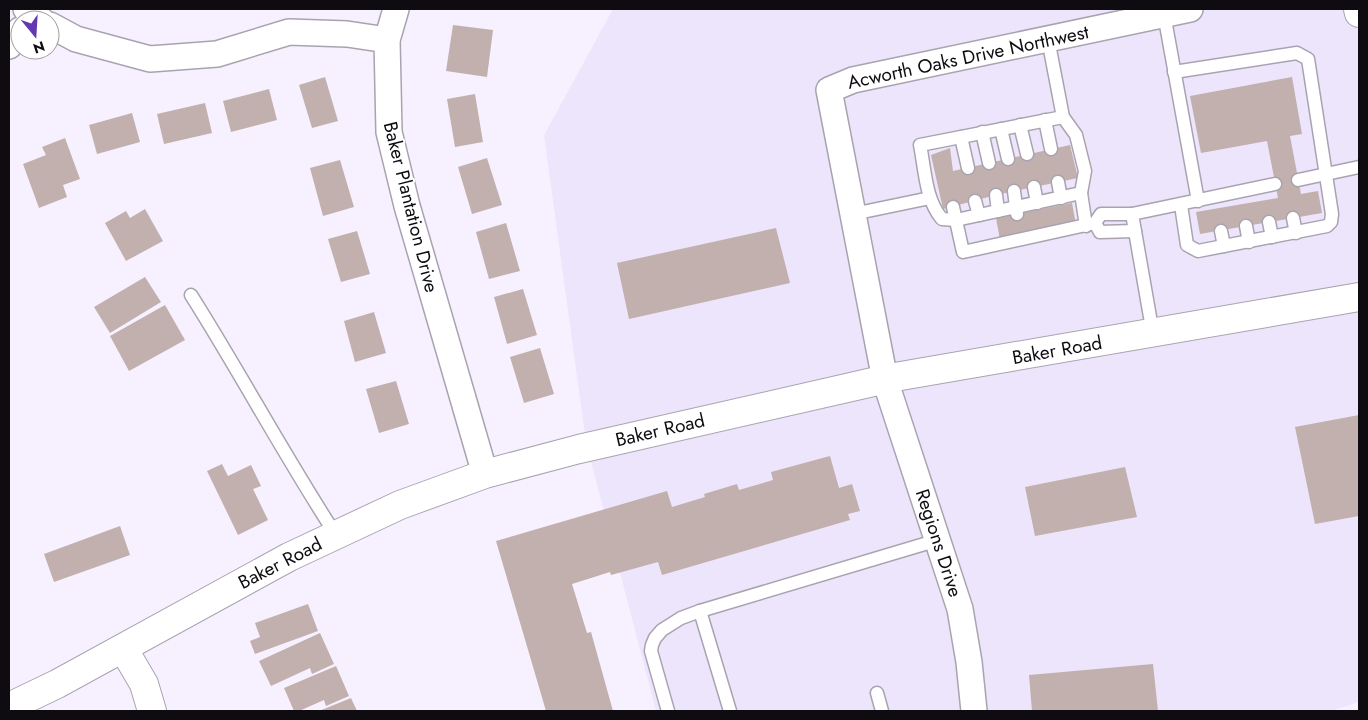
<svg xmlns="http://www.w3.org/2000/svg" width="1368" height="720" viewBox="0 0 1368 720" font-family="Jost,sans-serif">
	<style>
		.commercial { fill: #ede5fb }
		.building { fill: #c1b0ae }
		.lines { fill: none; stroke-linecap: round; stroke-linejoin: round }
		.lane-casing { stroke: #a9a3b0; stroke-width: 15 }
		.street-casing { stroke: #a9a3b0; stroke-width: 28 }
		.secondary-casing { stroke: #a9a3b0; stroke-width: 30 }
		.lane { stroke: #fff; stroke-width: 12 }
		.street { stroke: #fff; stroke-width: 25 }
		.secondary { stroke: #fff; stroke-width: 28 }
		.labels { text-anchor: middle; dominant-baseline: central; stroke-width: 4; stroke-linejoin: round; paint-order: stroke }
		.street-label { font-size: 19px; fill: #0e0c10; stroke: #fff }
	</style>
	<rect width="100%" height="100%" fill="#f7f1ff"/>
	<!-- commercial -->
	<polygon class="commercial" points="613,9 1359,9 1359,702 1331,711 656,711 586,442 544,135"/>
	<!-- building -->
	<g class="building">
		<polygon points="453,25 493,30 487,77 446,71"/>
		<polygon points="325,77 338,121 312,128 299,85"/>
		<polygon points="1292,77 1302,134 1290,136 1301,194 1318,191 1322,213 1200,234 1196,212 1278,198 1267,141 1201,153 1190,96"/>
		<polygon points="269,89 277,120 231,132 223,101"/>
		<polygon points="475,94 483,142 455,147 447,99"/>
		<polygon points="205,103 212,133 164,144 157,114"/>
		<polygon points="132,113 140,142 97,154 89,125"/>
		<polygon points="65,138 80,179 63,185 67,197 39,208 23,164 46,155 42,147"/>
		<polygon points="1070,145 1078,178 996,195 943,209 931,155 950,148 953,171"/>
		<polygon points="487,158 502,205 472,214 458,167"/>
		<polygon points="340,160 354,207 323,216 310,168"/>
		<polygon points="1072,203 1076,225 1000,240 996,218"/>
		<polygon points="145,209 163,241 126,261 105,223 126,211 130,218"/>
		<polygon points="506,223 520,271 489,279 476,232"/>
		<polygon points="776,228 790,283 629,319 617,263"/>
		<polygon points="357,231 370,274 341,282 328,239"/>
		<polygon points="145,277 161,302 110,333 94,307"/>
		<polygon points="523,289 537,335 507,344 494,297"/>
		<polygon points="165,305 185,340 129,371 110,336"/>
		<polygon points="374,312 386,353 355,362 344,321"/>
		<polygon points="540,348 554,394 524,403 510,357"/>
		<polygon points="396,381 409,424 379,433 366,389"/>
		<polygon points="1359,415 1359,516 1315,524 1295,427"/>
		<polygon points="830,456 839,488 852,484 860,511 848,514 850,520 662,575 658,562 611,575 610,572 572,584 587,633 591,632 613,711 546,711 496,541 667,491 672,507 705,497 704,494 737,484 739,490 773,480 771,472"/>
		<polygon points="222,464 228,476 251,465 261,486 253,489 268,520 238,535 207,471"/>
		<polygon points="1125,467 1137,517 1035,536 1025,487"/>
		<polygon points="120,526 130,555 54,582 44,554"/>
		<polygon points="308,604 318,631 255,654 250,641 260,637 255,623"/>
		<polygon points="320,633 334,664 312,674 310,668 271,686 259,661"/>
		<polygon points="1153,664 1158,711 1032,711 1029,675"/>
		<polygon points="336,666 349,696 326,706 324,700 299,711 294,711 284,688"/>
		<polygon points="351,698 357,711 319,711"/>
	</g>
	<g class="lines">
		<!-- lane casing -->
		<g class="lane-casing">
			<g id="lane">
				<polyline points="1164,14 1198,201"/>
				<polyline points="1048,39 1063,117 1076,135 1085,171 1081,193"/>
				<polyline points="1174,72 1297,53 1308,59 1332,214 1331,222 1327,226 1198,251 1187,245 1181,205"/>
				<path d="M1063 117 920 145C925 169 925 199 942 219L956 220 1081 193 1086 226"/>
				<polyline points="1045,120 1051,149"/>
				<polyline points="1020,125 1027,154"/>
				<polyline points="1001,129 1008,159"/>
				<polyline points="982,132 989,163"/>
				<polyline points="961,137 968,168"/>
				<polyline points="1298,180 1359,167"/>
				<polyline points="1058,182 1061,198"/>
				<polyline points="1034,187 1037,203"/>
				<polyline points="1014,191 1017,214"/>
				<polyline points="996,195 998,211"/>
				<polyline points="975,201 979,215"/>
				<polyline points="953,207 963,252 1095,223 1101,214 1132,214"/>
				<polyline points="853,214 930,198"/>
				<polyline points="1293,218 1296,233"/>
				<polyline points="1269,222 1272,237"/>
				<polyline points="1095,223 1100,232 1135,231"/>
				<polyline points="1246,226 1249,242"/>
				<polyline points="1221,231 1224,246"/>
				<path d="M191 295C241 374 285 457 336 535"/>
				<polyline points="1153,334 1132,214 1275,184"/>
				<polyline points="700,611 730,711"/>
				<polyline points="877,693 882,711"/>
				<polyline points="668,711 651,651 652,645 655,638 662,630 681,618 700,611 938,540"/>
			</g>
		</g>
		<!-- street casing -->
		<g class="street-casing">
			<g id="street">
				<polyline points="26,9 30,14 41,20"/>
				<polyline points="396,9 387,40 389,132 407,206 485,474"/>
				<polyline points="50,25 76,39 150,59 217,54 289,32 347,34 387,40"/>
				<polyline points="9,46 20,30"/>
				<polyline points="974,711 969,662 960,609 885,380 829,90 853,80 1190,9"/>
			</g>
		</g>
		<!-- secondary casing -->
		<g class="secondary-casing">
			<g id="secondary">
				<polyline points="1358,9 1359,13"/>
				<polyline points="123,648 144,684 152,711"/>
				<polyline points="9,707 57,684 289,557 400,505 485,474 579,449 895,377 1359,297"/>
			</g>
		</g>
		<!-- lane -->
		<use href="#lane" class="lane"/>
		<!-- street -->
		<use href="#street" class="street"/>
		<!-- secondary -->
		<use href="#secondary" class="secondary"/>
	</g>
	<g class="labels">
		<!-- street labels -->
		<g class="street-label">
			<text transform="translate(968 57) rotate(-12)">Acworth Oaks Drive Northwest</text>
			<text transform="translate(411 207) rotate(76)">Baker Plantation Drive</text>
			<text transform="translate(1057 350) rotate(-10)">Baker Road</text>
			<text transform="translate(660 430) rotate(-13)">Baker Road</text>
			<text transform="translate(939 543) rotate(72)">Regions Drive</text>
			<text transform="translate(280 563) rotate(-27)">Baker Road</text>
		</g>
	</g>
	<!-- border -->
	<rect width="1368" height="720" fill="none" stroke="#0e0c10" stroke-width="20"/>
	<!-- north arrow -->
	<g transform="translate(35 35) rotate(162)"><circle r="24" fill="#ffffff" stroke="#9f9e9f"/>
	<path d="M0-4L9 19L0 12L-9 19Z" fill="#6338b0"/>
	<text y="-8" font-size="14" font-weight="bold" text-anchor="middle" fill="#0e0c10">N</text>
	</g>
</svg>
